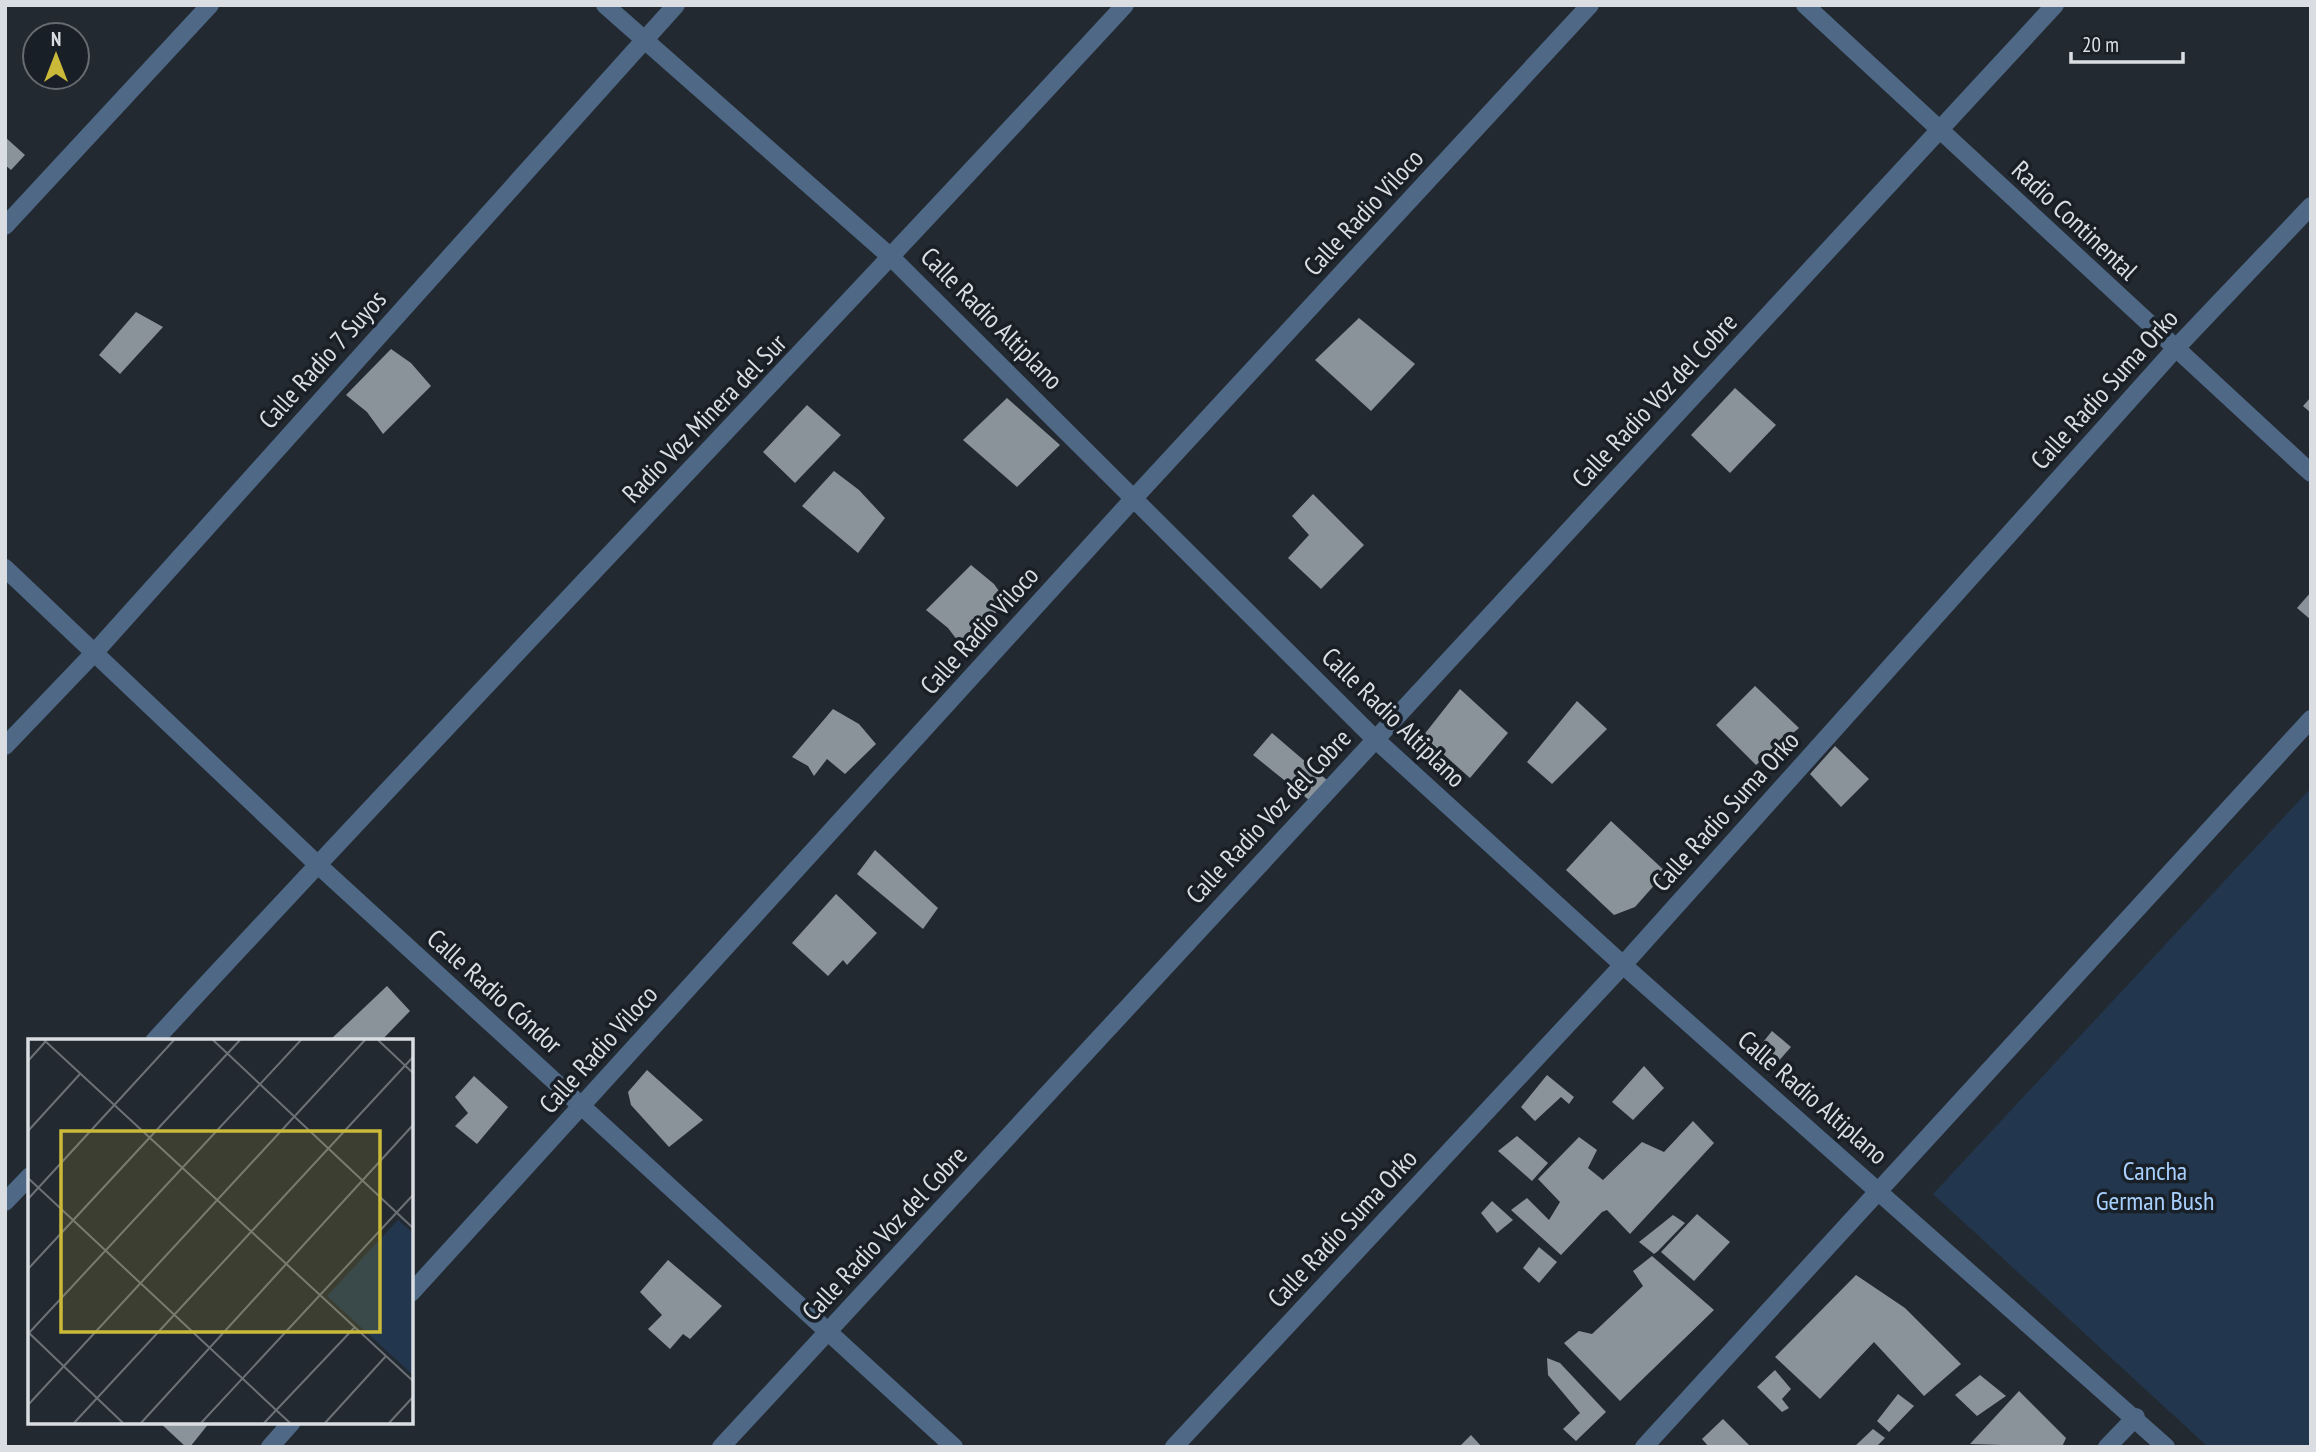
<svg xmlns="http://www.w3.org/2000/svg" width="2316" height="1452" viewBox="0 0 2316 1452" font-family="'PT Sans Narrow',sans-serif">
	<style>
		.green { fill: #22374e }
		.building { fill: #8a929a }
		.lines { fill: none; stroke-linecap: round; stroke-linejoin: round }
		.minor { stroke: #4e6886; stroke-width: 18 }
		.labels { text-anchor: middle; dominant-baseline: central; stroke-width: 7; stroke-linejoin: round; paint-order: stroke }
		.street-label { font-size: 26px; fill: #dadee2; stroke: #191f26 }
		.park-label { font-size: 26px; fill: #a8d0fd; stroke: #191f26 }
		.inset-road { fill: none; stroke: #6c7177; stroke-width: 2 }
		.view { fill: #cbba39; fill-opacity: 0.15; stroke: #cbba39; stroke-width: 3.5 }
		.inset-edge { fill: none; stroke: #dadee2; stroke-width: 3.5 }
	</style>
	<rect width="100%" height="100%" fill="#232930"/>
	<!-- green -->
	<polygon class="green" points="2311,788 2311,1447 2208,1447 1933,1194"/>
	<!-- building -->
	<g class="building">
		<polygon points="5,137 25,155 11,170 5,165"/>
		<polygon points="136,312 163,327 120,374 99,355"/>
		<polygon points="1359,318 1415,364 1371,411 1315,360"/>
		<polygon points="391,349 411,363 431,386 383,434 367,412 346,395"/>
		<polygon points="1735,388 1776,425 1730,473 1691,435"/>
		<polygon points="2311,397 2311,413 2303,406"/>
		<polygon points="1007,398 1060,445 1017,487 963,440"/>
		<polygon points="807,405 841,435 795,483 763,452"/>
		<polygon points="834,471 859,490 885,518 858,553 802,506"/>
		<polygon points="1313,494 1364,545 1321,589 1288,558 1309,535 1292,516"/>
		<polygon points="971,565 994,584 1006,601 964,649 948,628 926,610"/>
		<polygon points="2311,592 2311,620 2297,608"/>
		<polygon points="1755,686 1799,728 1756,765 1716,725"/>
		<polygon points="1460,689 1508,733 1470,778 1423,736"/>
		<polygon points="1577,701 1607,729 1552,784 1527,762"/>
		<polygon points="833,709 859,724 876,744 845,774 827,759 814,776 808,766 792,757"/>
		<polygon points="1272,733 1328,781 1309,800 1253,755"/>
		<polygon points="1835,746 1869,779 1841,807 1810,774"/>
		<polygon points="1611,821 1666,872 1635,907 1614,915 1566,870"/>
		<polygon points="875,850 938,908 923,929 857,874"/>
		<polygon points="836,894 877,933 847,965 843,960 828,976 792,943"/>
		<polygon points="387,986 410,1011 381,1041 329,1041"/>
		<polygon points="1772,1031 1791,1047 1770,1071 1751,1057"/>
		<polygon points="1644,1066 1664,1088 1633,1120 1612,1102"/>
		<polygon points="647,1070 703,1120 669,1147 631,1105 628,1092"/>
		<polygon points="1547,1075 1574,1097 1569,1104 1561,1097 1535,1121 1521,1107"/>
		<polygon points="474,1076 508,1107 477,1144 455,1126 468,1113 455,1097"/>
		<polygon points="1693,1121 1714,1143 1630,1234 1607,1210 1602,1212 1561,1255 1511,1210 1527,1198 1549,1220 1560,1202 1538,1179 1579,1137 1597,1150 1588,1168 1603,1180 1642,1142 1664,1152"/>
		<polygon points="1517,1136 1548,1163 1532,1181 1498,1151"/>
		<polygon points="1492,1201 1513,1220 1497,1233 1481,1213"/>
		<polygon points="1697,1214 1730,1242 1694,1281 1661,1252"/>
		<polygon points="1673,1215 1685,1223 1658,1251 1654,1254 1639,1242"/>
		<polygon points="1539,1247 1557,1262 1539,1283 1523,1268"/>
		<polygon points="1652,1256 1714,1310 1620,1401 1564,1343 1579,1331 1592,1334 1643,1286 1633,1271"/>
		<polygon points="668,1260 722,1306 690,1339 683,1334 670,1349 648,1329 662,1315 640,1292"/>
		<polygon points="1856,1275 1905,1308 1961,1364 1924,1396 1874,1342 1820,1399 1775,1357"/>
		<polygon points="1547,1358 1560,1363 1606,1412 1576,1441 1563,1429 1580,1413 1548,1375"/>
		<polygon points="1775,1370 1791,1389 1782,1399 1789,1408 1782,1412 1757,1387"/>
		<polygon points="1980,1375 2006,1396 1977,1416 1955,1395"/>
		<polygon points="2019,1391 2066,1438 2062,1447 1970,1444"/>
		<polygon points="1898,1394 1914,1406 1889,1432 1877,1421"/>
		<polygon points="1723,1419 1751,1447 1709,1447 1702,1439"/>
		<polygon points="159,1422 210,1422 190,1447 186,1447"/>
		<polygon points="1873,1429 1885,1438 1876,1447 1854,1447"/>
		<polygon points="1471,1435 1482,1447 1459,1447"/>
	</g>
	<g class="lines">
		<!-- minor -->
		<g class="minor">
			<polyline points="605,5 892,258 1375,739 1623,965 2166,1447"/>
			<polyline points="1805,5 2311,473"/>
			<polyline points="5,226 210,5"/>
			<polyline points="5,568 317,864 954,1447"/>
			<polyline points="5,746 95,652 676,5"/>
			<path d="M154 1041C475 693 804 353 1125 5"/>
			<polyline points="5,1202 30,1176"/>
			<polyline points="411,1293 1135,497 1590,5"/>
			<polyline points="270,1447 292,1422"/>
			<polyline points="721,1447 2055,5"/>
			<polyline points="1174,1447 1623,965 2176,348 2311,206"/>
			<polyline points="1644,1447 2311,719"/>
			<polyline points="2107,1447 2136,1417"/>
		</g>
	</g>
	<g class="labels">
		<!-- street labels -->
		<g class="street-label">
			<text transform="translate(1363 212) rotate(-47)">Calle Radio Viloco</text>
			<text transform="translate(2075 220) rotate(43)">Radio Continental</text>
			<text transform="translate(992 318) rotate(45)">Calle Radio Altiplano</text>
			<text transform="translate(322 359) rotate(-48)">Calle Radio 7 Suyos</text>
			<text transform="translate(2104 389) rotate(-48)">Calle Radio Suma Orko</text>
			<text transform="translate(1654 400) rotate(-47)">Calle Radio Voz del Cobre</text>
			<text transform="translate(704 418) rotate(-46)">Radio Voz Minera del Sur</text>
			<text transform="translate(979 630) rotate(-48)">Calle Radio Viloco</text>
			<text transform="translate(1394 717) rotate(44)">Calle Radio Altiplano</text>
			<text transform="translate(1725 811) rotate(-48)">Calle Radio Suma Orko</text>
			<text transform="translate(1268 816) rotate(-47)">Calle Radio Voz del Cobre</text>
			<text transform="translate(495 991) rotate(42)">Calle Radio Cóndor</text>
			<text transform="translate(598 1049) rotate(-48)">Calle Radio Viloco</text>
			<text transform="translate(1813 1097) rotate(41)">Calle Radio Altiplano</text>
			<text transform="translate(1342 1228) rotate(-47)">Calle Radio Suma Orko</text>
			<text transform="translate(884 1233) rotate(-47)">Calle Radio Voz del Cobre</text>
		</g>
		<!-- park labels -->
		<g class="park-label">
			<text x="2155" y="1170">Cancha<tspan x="2155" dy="30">German Bush</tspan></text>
		</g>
	</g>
	<!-- overview -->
	<g transform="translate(28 1039)">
		<rect width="385" height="385" fill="#232930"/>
		<path d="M370 181 385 194V336L299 257Z" fill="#22374e"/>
		<path class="inset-road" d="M16 1 385 342M185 1 385 189M350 1 385 34M0 22 18 2M0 92 52 35M0 139 262 384M0 160 146 1M0 230 212 1M0 293 95 384M0 295 273 1M0 366 337 1M46 384 385 18M113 384 385 86M173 384 385 156M236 384 327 288M297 384 358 317M361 384 385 358"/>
		<path class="view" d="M33 92H352V293H33Z"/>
		<rect width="385" height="385" class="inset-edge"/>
	</g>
	<!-- border -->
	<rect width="2316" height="1452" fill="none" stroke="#dadee2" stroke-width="14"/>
	<!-- north arrow -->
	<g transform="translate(56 56)"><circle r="33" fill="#191f26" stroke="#666b71" stroke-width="2"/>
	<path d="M0-5L12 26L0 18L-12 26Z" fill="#cbba39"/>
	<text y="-10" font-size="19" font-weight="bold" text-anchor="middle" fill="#dadee2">N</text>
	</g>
	<!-- scale -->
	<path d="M2071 52v10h112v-10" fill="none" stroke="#dadee2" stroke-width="3.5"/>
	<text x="2082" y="52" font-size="21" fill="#dadee2" stroke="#191f26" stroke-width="5" paint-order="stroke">20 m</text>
</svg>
